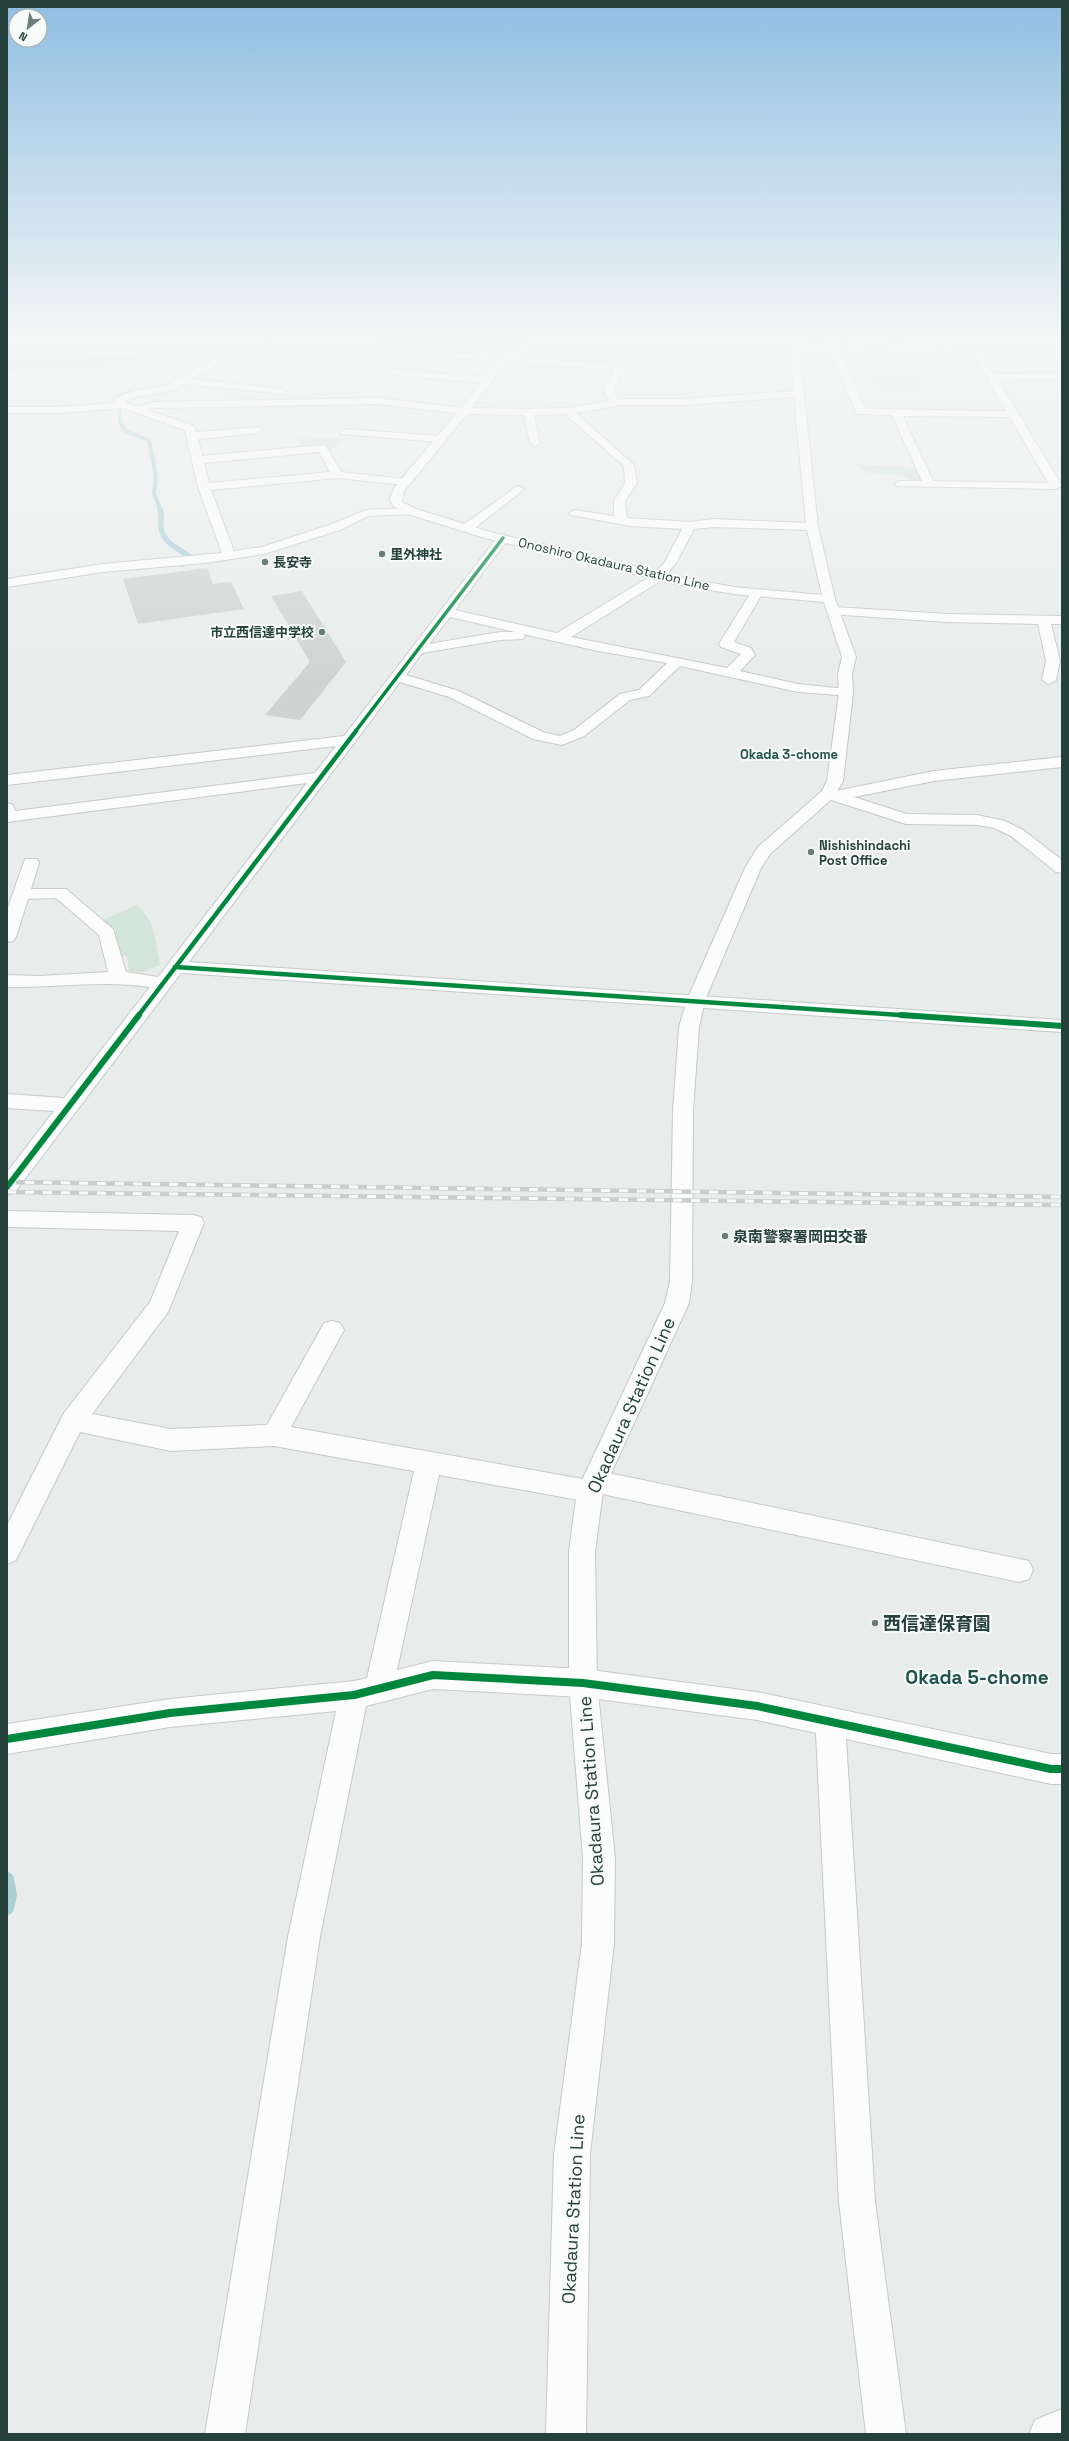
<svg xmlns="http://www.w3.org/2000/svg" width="1069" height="2441" viewBox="0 0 1069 2441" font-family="'Space Grotesk','Noto Sans JP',sans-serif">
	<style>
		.green { fill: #d3e5da }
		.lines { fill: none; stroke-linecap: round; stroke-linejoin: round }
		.stream-far2 { stroke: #acced7; stroke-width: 4 }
		.stream-far1 { stroke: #acced7; stroke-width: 5.5 }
		.stream { stroke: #acced7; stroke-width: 14 }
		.building { fill: #cfd4d2 }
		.street-casing { stroke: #c5cac8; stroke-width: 2 }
		.secondary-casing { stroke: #c4cac8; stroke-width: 2 }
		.primary-casing { stroke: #c3cbc9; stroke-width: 2 }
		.street { fill: #fcfcfc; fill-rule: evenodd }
		.secondary { fill: #fcfcfc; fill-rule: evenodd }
		.primary { fill: #d0d6d5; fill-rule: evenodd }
		.rail-casing { stroke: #c9cdcc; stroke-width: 4.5 }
		.rail { stroke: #f7fbf9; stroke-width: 3; stroke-dasharray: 9; stroke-linecap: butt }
		.cycleway-far3-casing { stroke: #f7fbf9; stroke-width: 5 }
		.cycleway-far2-casing { stroke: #f7fbf9; stroke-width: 6 }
		.cycleway-far1-casing { stroke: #f7fbf9; stroke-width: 8 }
		.cycleway-casing { stroke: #f7fbf9; stroke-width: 10 }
		.cycleway-far3 { stroke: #00873e; stroke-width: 3.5 }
		.cycleway-far2 { stroke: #00873e; stroke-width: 4.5 }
		.cycleway-far1 { stroke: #00873e; stroke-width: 6 }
		.cycleway { stroke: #00873e; stroke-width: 8 }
		.poi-dot { fill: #6a7d79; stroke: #f7fbf9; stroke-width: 1.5 }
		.labels { text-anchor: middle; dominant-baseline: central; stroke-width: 4; stroke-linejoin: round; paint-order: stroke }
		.far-poi-label { font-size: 13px; font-weight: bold; fill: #26403c; stroke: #f7fbf9; text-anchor: start }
		.far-street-label { font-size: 13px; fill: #26403c; stroke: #f7fbf9 }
		.far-neighbourhood-label { font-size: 13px; font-weight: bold; fill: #22514b; stroke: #f7fbf9 }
		.poi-label { font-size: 15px; font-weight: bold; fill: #26403c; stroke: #f7fbf9; text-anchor: start }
		.near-street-label { font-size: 18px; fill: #26403c; stroke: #f7fbf9 }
		.near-poi-label { font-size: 18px; font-weight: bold; fill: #26403c; stroke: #f7fbf9; text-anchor: start }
		.near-neighbourhood-label { font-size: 19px; font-weight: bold; fill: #22514b; stroke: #f7fbf9 }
	</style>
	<rect width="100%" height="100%" fill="#e8edeb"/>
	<!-- green -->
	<g class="green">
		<polygon points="866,374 921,376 921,387 870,386"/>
		<polygon points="296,436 345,439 330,451 322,447 303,449"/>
		<polygon points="853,464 916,468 921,479 918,483 899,475 867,473"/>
		<path d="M137 905C155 921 156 941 160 965L143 972H129L127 956 118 957 115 930 103 920Z"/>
	</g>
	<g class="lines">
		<!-- stream-far2 -->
		<g class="stream-far2">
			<polyline points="250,348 280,337"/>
			<polyline points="141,392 129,392 119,396 120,421 125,431 149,440 156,476 154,494 161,510"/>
		</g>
		<!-- stream-far1 -->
		<path class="stream-far1" d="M160 509C163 517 160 520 161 528 163 542 178 549 189 556L182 564"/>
		<!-- stream -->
		<polyline class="stream" points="7,1879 10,1895 7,1908"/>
	</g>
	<!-- building -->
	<g class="building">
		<polygon points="207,568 213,584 231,582 244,609 138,624 123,579"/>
		<polygon points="302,591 346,662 300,720 265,715 310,662 271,596"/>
	</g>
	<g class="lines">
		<!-- street casing -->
		<g class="street-casing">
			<g id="street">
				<path d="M789 337H797L798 343 834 345 878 342 978 352 981 353 994 374 1062 373V379L998 380 1062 486 1056 489 896 486 894 484 900 481H922L892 415 857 414 830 351 799 349 818 527 835 599 834 602H824L823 599 807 530 714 527 694 529 676 563 662 580 571 637 727 668 741 654 721 647 719 644 750 594 756 590 762 594 734 642 751 648 755 655 740 671 798 684 846 689 853 693 851 696 798 692 680 666 649 696 630 700 584 736 562 745 533 739 449 697 400 682 189 962 1062 1020V1032L181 973 15 1192 7 1195V1172L54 1111 7 1108V1094L64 1098 150 987C102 980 56 988 7 987V975L40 976 108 972 99 935 56 898 28 899 16 937 13 941 7 942V910L25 859H37L39 863 31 889H66L113 929 126 972 158 977 307 783 7 822V803L13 805 15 811 315 773 336 746 7 785V775L344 736 499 535 503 534 509 538 455 610 557 633 654 574 665 562 682 529 630 526 571 515 569 513 575 510 614 516V501L625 483 624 466 565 414 534 415 540 443 535 446 530 443 524 415 464 414 377 404 154 408 148 410 194 426 196 432 258 427 263 430 258 433 198 439 202 456 322 445 326 446 341 472 405 479 411 482 405 485 337 478 211 490 234 551 262 547 332 524 366 510 410 508 416 511 410 514 368 516 340 530 264 554 205 563 103 572 7 587V579L103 564 222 553 198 487 185 430 122 408 59 413H7V407H59L115 403 116 398 132 391 165 386 230 351 233 352V356L192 379 282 389 287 392 285 394 184 384 171 391 134 397 125 402 138 407 153 402 377 398 464 408 528 409 568 408 609 401 603 390 615 370 350 350 348 348 353 345 621 365 626 368 613 390 618 399H684L794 391ZM878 348 975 357 1006 411 865 409 840 350ZM794 397 806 523 714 519 690 522 627 518 625 501 637 483 634 465 576 413 621 405H684ZM903 416 1010 417 1048 483 933 481ZM319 452 330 472 209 483 204 463ZM450 617 516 632H500L429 644ZM523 634 598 651 667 663 639 690 620 694 574 730 560 736 543 732 459 691 406 675 422 653 500 640 523 639 525 636Z"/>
				<polygon points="392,370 487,377 492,380 487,383 389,375 387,373"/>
				<polygon points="345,429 440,436 445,439 440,442 341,434 340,432"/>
				<polygon points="518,486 524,489 522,491 471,531 463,531 461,528 463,525"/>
				<polygon points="834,607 947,614 1062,616 1062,624 1051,624 1060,661 1056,680 1049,684 1042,680 1046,661 1038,624 947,622 829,614 827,611 829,608"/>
				<polygon points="1062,757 1062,767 934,781 854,797 907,814 977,815 1005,821 1023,830 1062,860 1062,873 1056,872 1011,836 994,828 977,825 906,824 822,797 820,794 828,789 836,791 934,771"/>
				<polygon points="7,1211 193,1215 201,1217 204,1223 168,1312 92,1414 171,1429 267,1425 324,1323 332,1321 340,1323 344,1330 291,1427 583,1479 586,1473 595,1470 1029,1561 1033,1570 1029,1579 1019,1582 602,1494 599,1499 590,1502 439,1475 397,1670 433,1661 583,1669 757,1692 1051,1754 1062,1754 1062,1784 1051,1784 846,1739 875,2202 906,2434 866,2434 839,2202 816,1733 757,1720 583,1697 433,1689 366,1706 320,1937 245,2434 205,2434 288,1937 336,1711 170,1727 7,1754 7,1724 170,1699 354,1681 367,1678 414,1471 274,1446 171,1451 80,1432 16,1560 7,1564 7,1525 64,1413 150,1302 179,1231 7,1227"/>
			</g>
		</g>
		<!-- secondary casing -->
		<g class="secondary-casing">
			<g id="secondary">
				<polygon points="264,337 277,337 233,356 225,354"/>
				<polygon points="537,337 548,337 504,364 468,413 404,491 402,502 416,509 494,533 680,577 734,587 834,596 856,657 852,674 853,693 843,781 834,797 770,854 761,868 705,1000 699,1027 693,1111 692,1281 689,1303 603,1491 595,1552 597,1683 615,1858 614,1943 590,2154 586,2434 546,2434 554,2154 582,1943 583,1858 569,1683 569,1552 577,1491 665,1303 670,1281 673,1111 679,1027 687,1000 745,868 758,847 822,791 827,781 839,693 838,674 842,657 824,602 734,594 680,585 485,538 408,514 393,506 390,499 394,488 460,409 498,360"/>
				<polygon points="1062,2409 1062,2434 1029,2434 1035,2420"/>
			</g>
		</g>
		<!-- primary casing -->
		<g class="primary-casing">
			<polygon id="primary" points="515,337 570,337 565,340 7,369 7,363"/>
		</g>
		<!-- street -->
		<use href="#street" class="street"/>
		<!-- secondary -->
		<use href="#secondary" class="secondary"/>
		<!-- primary -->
		<use href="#primary" class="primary"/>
		<!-- rail casing -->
		<g class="rail-casing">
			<g id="rail">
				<polyline points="7,1182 1062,1197"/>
				<polyline points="7,1192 1062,1205"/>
			</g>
		</g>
		<!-- rail -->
		<use href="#rail" class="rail"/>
		<!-- cycleway-far3 casing -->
		<g class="cycleway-far3-casing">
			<polyline id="cycleway-far3" points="355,732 503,538"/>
		</g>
		<!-- cycleway-far2 casing -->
		<g class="cycleway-far2-casing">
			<g id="cycleway-far2">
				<polyline points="175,967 915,1016"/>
				<polyline points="138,1016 356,731"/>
			</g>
		</g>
		<!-- cycleway-far1 casing -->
		<g class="cycleway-far1-casing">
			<g id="cycleway-far1">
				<polyline points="901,1015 1062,1026"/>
				<polyline points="7,1187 139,1015"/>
			</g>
		</g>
		<!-- cycleway casing -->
		<g class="cycleway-casing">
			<polyline id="cycleway" points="7,1739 170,1713 354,1695 433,1675 583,1683 757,1706 1051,1769 1062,1769"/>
		</g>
		<!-- cycleway-far3 -->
		<use href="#cycleway-far3" class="cycleway-far3"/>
		<!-- cycleway-far2 -->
		<use href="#cycleway-far2" class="cycleway-far2"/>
		<!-- cycleway-far1 -->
		<use href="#cycleway-far1" class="cycleway-far1"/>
		<!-- cycleway -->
		<use href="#cycleway" class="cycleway"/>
	</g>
	<!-- sky -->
	<linearGradient id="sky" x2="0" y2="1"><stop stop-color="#90bee1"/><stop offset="0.5" stop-color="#f5f7f6"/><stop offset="1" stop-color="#f5f7f6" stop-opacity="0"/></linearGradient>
	<rect width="1069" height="679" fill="url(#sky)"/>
	<!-- markers -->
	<g class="poi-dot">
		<circle cx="382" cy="554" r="4"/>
		<circle cx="265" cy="562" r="4"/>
		<circle cx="322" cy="632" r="4"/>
		<circle cx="811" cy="852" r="4"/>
		<circle cx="725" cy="1236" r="4"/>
		<circle cx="875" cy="1623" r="4"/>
	</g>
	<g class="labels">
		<!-- far-poi labels -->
		<g class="far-poi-label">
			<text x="390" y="554">里外神社</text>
			<text x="273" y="562">長安寺</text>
			<text x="314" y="632" text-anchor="end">市立西信達中学校</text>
			<text x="819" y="845">Nishishindachi<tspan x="819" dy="15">Post Office</tspan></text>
		</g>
		<!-- far-street labels -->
		<g class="far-street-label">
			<text transform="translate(614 564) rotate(13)">Onoshiro Okadaura Station Line</text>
		</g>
		<!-- far-neighbourhood labels -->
		<g class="far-neighbourhood-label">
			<text x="789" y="754">Okada 3-chome</text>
		</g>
		<!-- poi labels -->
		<g class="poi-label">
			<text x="733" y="1236">泉南警察署岡田交番</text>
		</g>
		<!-- near-street labels -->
		<g class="near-street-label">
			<text transform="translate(631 1405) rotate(-66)">Okadaura Station Line</text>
			<text transform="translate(591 1791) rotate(-94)">Okadaura Station Line</text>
			<text transform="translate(573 2209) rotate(-87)">Okadaura Station Line</text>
		</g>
		<!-- near-poi labels -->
		<g class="near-poi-label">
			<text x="883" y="1623">西信達保育園</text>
		</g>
		<!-- near-neighbourhood labels -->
		<g class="near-neighbourhood-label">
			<text x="977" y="1677">Okada 5-chome</text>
		</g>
	</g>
	<!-- border -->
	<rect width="1069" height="2441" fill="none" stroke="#26403c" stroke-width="16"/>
	<!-- north arrow -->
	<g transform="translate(28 28) rotate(210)"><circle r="19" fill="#f7fbf9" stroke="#a3b0ad"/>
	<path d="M0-3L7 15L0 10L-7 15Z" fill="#6a7d79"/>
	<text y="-6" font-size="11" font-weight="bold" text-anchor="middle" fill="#26403c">N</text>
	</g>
</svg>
